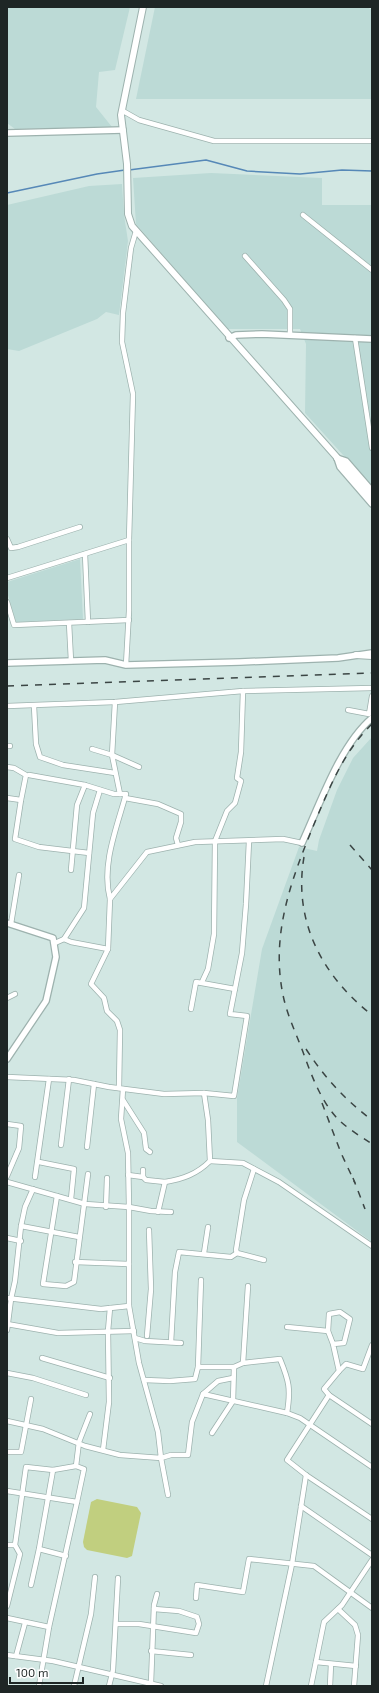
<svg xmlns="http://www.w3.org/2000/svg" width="379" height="1693" viewBox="0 0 379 1693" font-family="'Exo 2',sans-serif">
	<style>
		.built { fill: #bcdad6 }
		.green { fill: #c1cf7f }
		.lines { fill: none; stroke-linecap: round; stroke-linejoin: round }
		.stream { stroke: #5688b7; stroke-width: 1.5 }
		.minor-casing { stroke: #9db2ae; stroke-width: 6 }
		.tertiary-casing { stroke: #9db2ae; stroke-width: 8 }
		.secondary-casing { stroke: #9db2ae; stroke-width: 8 }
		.minor { stroke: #fff; stroke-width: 4.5 }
		.tertiary { stroke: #fff; stroke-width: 5.5 }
		.secondary { stroke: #fff; stroke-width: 6 }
		.rail { stroke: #3b4544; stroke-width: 1.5; stroke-dasharray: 7 7; stroke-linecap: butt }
	</style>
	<rect width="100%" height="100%" fill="#d2e7e3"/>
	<!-- built -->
	<g class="built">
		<polygon points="7,7 130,7 115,70 99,72 96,107 112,127 15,129 7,123"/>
		<polygon points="155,7 367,7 372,10 372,99 136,99"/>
		<polygon points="211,173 322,178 322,205 372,205 372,487 305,413 306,344 300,329 227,329 136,224 133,178"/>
		<polygon points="122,184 124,215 128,241 119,315 106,312 97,319 19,351 7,349 7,205 89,186"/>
		<polygon points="80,559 83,619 16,622 7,592 7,582"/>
		<polygon points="372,737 372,1242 237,1142 237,1098 262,949 299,847 317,851 319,840 337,790 353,758"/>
	</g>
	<!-- green -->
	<polygon class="green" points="97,1499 137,1507 141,1513 132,1556 127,1558 87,1550 84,1547 83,1542 91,1502"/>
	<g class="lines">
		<!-- stream -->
		<g class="stream">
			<polyline points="129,170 206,160 247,171 300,174 342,170 372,171"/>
			<polyline points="7,193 97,174 125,170"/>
		</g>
		<!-- minor casing -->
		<g class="minor-casing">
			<g id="minor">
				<polyline points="123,111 139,120 214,141 372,141"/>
				<polyline points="303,215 372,270"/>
				<polyline points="245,256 284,300 290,309 290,335"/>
				<polyline points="355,338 372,448"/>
				<polyline points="7,539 11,548 18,547 80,527"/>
				<polyline points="85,554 88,622"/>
				<polyline points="7,578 129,540"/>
				<polyline points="7,602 14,625 129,620"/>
				<polyline points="69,623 71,661"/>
				<polyline points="126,665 129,611 129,540 133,394 122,342 123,313 131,248 136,231"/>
				<polyline points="115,702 112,755 120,794"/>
				<polyline points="7,706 115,702 243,691"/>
				<polyline points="34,706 36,744 40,757 63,765 115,773"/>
				<polyline points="348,710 369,714 372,696"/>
				<polyline points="7,746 10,746"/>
				<polyline points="92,749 112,755 139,767"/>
				<polyline points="7,767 14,768 26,775 21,800 7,798"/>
				<path d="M29 775 85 785 114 794H126C117 827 101 865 110 899L147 852 195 842 283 839 302 843"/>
				<polyline points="125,798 158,804 181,814 181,822 176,838 178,845"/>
				<polyline points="21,800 15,839 39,847 89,853"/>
				<polyline points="71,870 77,805 85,785"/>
				<polyline points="110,899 108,949 91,984 104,998 107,1011 117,1021 120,1030 119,1088"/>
				<polyline points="11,924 19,875"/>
				<polyline points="64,939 71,942 108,949"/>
				<polyline points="55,943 64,939 84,908 93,813 100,790"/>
				<polyline points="202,982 208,969 214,934 215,841 227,811 235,803 241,781 237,778 241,752 243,691 372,688"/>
				<polyline points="7,998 15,994"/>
				<polyline points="191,1009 196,982 235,989"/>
				<polyline points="7,1077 74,1080 109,1087 164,1094 204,1093 234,1096 247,1016 230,1014 242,953 246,904 249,841"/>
				<polyline points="204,1093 208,1120 210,1161 243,1163 279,1182 372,1246"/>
				<polyline points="123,1100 144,1133 146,1149 150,1152"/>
				<polyline points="7,1124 21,1126 19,1148 7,1176"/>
				<polyline points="61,1145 69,1079"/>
				<polyline points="87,1147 94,1084"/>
				<polyline points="39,1162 74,1169 71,1199"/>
				<polyline points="254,1169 244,1200 236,1250 237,1253 264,1260"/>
				<polyline points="128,1175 143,1177 146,1180 165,1182"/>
				<polyline points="35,1177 49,1079"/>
				<polyline points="143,1177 143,1170"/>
				<polyline points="7,1182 85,1204 129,1207 128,1153 121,1119 123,1089"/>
				<polyline points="57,1196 43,1284 66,1286 74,1282 88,1174"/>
				<polyline points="106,1207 107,1178"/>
				<path d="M158 1212 165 1182C183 1179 197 1174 210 1161"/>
				<polyline points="21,1226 79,1237"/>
				<polyline points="7,1238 21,1241"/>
				<polyline points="204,1253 208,1227"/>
				<polyline points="75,1262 129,1264"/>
				<polyline points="7,1298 101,1309 129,1306"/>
				<polyline points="7,1324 58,1333 134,1331"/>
				<polyline points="287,1327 328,1331"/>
				<polyline points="7,1330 11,1299 15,1281 21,1226 25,1207 33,1189"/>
				<polyline points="147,1336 151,1289 149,1230"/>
				<polyline points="135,1338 145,1341 181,1343"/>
				<polyline points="171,1342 175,1272 179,1252 231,1257 237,1253"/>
				<polyline points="333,1344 344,1343 350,1319 340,1312 329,1314 328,1331 333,1344 339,1371 324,1389 329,1395 372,1424"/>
				<polyline points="42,1358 110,1378"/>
				<polyline points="243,1363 248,1286"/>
				<path d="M198 1367H234L243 1363 280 1359C289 1381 291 1389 287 1413"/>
				<polyline points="339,1371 346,1364 363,1369 372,1345"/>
				<polyline points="7,1373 33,1378 86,1395"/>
				<polyline points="144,1380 170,1381 195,1379 198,1367 201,1280"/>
				<polyline points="203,1394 218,1381 233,1378"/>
				<polyline points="329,1395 287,1460 306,1475 372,1519"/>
				<polyline points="7,1421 43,1429 85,1446 120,1455 161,1458 158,1432 139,1363 129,1306 129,1207 151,1211 171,1212"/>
				<polyline points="212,1433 233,1401 234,1367"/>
				<polyline points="103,1450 109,1402 108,1331 110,1308"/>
				<polyline points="7,1452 21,1452 31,1399"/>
				<polyline points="7,1491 77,1502 84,1469 76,1466 79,1442 90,1414"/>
				<polyline points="168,1495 161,1458 171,1455 188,1455 192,1422 203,1394 287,1413 300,1418 372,1467"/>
				<polyline points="301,1506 372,1555"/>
				<polyline points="7,1545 15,1545"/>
				<polyline points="39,1549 66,1556"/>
				<polyline points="31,1585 39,1549 53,1470"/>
				<polyline points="196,1598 197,1585 243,1592 249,1559 314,1566 372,1608"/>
				<polyline points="7,1606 20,1554 15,1545 26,1467 53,1470 76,1466"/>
				<polyline points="338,1609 355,1625 358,1635 354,1686"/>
				<polyline points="7,1618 49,1627"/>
				<polyline points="117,1624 139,1624 196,1633 199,1624 197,1617 179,1611 154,1609"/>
				<polyline points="151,1651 191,1655"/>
				<polyline points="7,1655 53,1661 161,1686"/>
				<polyline points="16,1656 25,1623"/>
				<polyline points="316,1662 356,1666"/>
				<polyline points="151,1683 154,1605 157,1594"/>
				<polyline points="39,1686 49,1627 77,1502"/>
				<polyline points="74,1686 91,1614 95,1577"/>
				<polyline points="109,1686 113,1670 118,1578"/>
				<polyline points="266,1686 292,1564 306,1475"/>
				<polyline points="311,1686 324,1622 342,1605 372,1560"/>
				<polyline points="330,1686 331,1664"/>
			</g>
		</g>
		<!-- tertiary casing -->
		<g class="tertiary-casing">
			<g id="tertiary">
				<polyline points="7,133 123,130"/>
				<polyline points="229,338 236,335 262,334 372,339"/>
				<polyline points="337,458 340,467 372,504"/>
				<polyline points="337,458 346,461 372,491"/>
				<polyline points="7,663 105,660 126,665 240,662 338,658 372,653"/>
				<path d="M302 843C320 804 340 745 372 718"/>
				<polyline points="7,923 53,938 56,957 46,1001 7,1059"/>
			</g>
		</g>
		<!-- secondary casing -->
		<g class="secondary-casing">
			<g id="secondary">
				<polyline points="143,7 121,115 127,164 128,214 132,226 372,497"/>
				<polyline points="356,655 372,656"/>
			</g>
		</g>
		<!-- minor -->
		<use href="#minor" class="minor"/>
		<!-- tertiary -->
		<use href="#tertiary" class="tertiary"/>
		<!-- secondary -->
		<use href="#secondary" class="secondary"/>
		<!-- rail -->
		<g class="rail">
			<polyline points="7,686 372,673"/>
			<path d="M372 724C345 750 331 784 317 817 293 875 270 932 283 995 287 1015 296 1033 303 1052 311 1074 320 1099 336 1117 345 1127 360 1136 372 1144"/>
			<polyline points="350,845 372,870"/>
			<path d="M304 857C293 921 322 976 372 1015"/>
			<path d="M306 1049C324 1077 345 1100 372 1120"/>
			<polyline points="322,1103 341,1153 355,1183"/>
			<polyline points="353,1178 365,1209"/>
		</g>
	</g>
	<!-- border -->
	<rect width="379" height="1693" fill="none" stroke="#1e2625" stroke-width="16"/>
	<!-- scale -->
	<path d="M10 1677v6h73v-6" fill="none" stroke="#1e2625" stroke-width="2"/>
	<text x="16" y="1677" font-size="12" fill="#1e2625" stroke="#ffffff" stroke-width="3" paint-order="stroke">100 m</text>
</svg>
